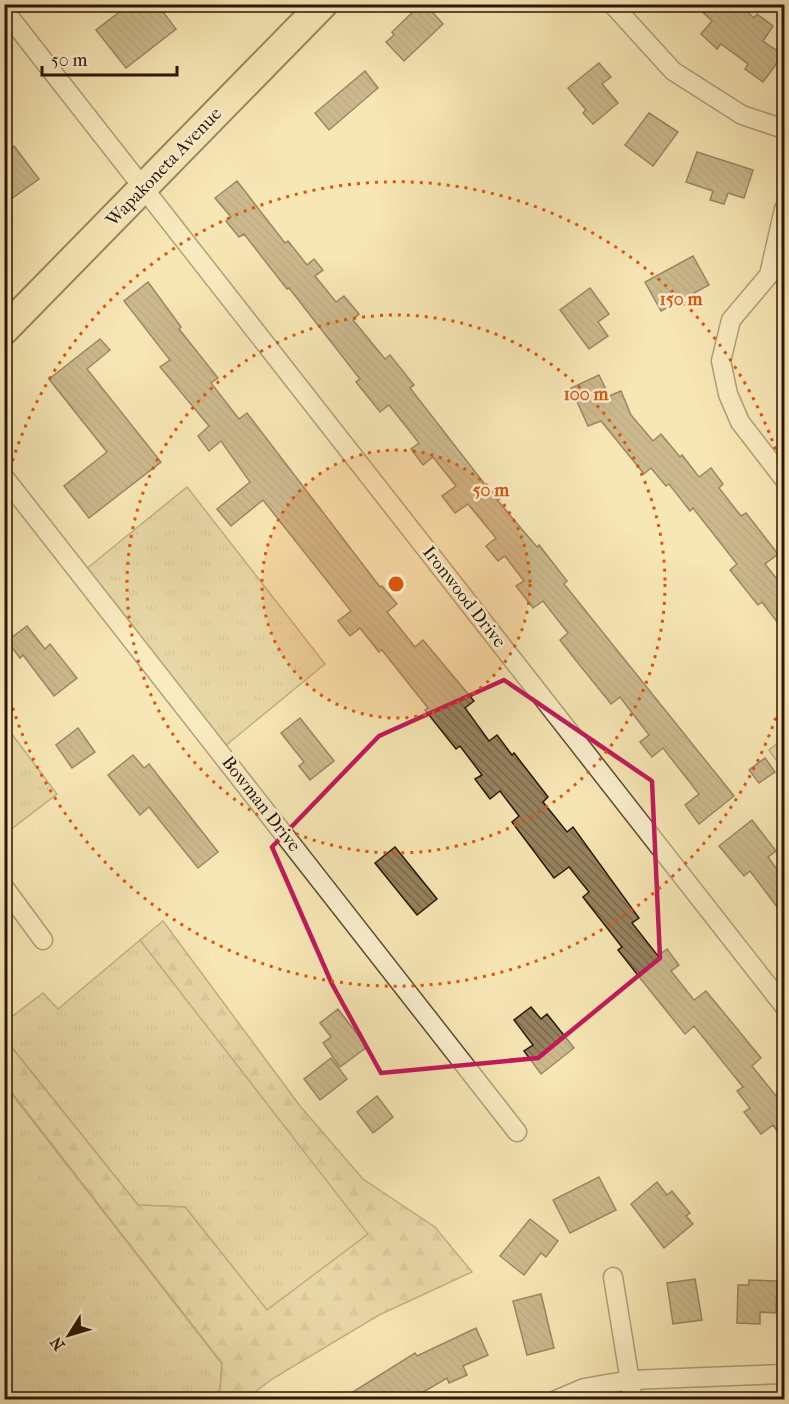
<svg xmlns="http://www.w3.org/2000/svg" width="789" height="1404" viewBox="0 0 789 1404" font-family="'IM FELL French Canon',serif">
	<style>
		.grass { fill: url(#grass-tufts); stroke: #806c4b; stroke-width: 1.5 }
		.forest { fill: url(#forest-firs); stroke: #806c4b; stroke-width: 1.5 }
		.park { fill: url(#park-crowns); stroke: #806c4b; stroke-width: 1.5 }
		.building { fill: url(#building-back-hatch); stroke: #2b1500; stroke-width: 1.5 }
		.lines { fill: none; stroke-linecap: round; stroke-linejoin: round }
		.street-casing { stroke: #5e4a2d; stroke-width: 21 }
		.primary-casing { stroke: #2b1500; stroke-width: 32 }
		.street { stroke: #faefcf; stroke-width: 18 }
		.primary { stroke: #f7e7b5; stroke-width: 28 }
		.marked { fill: none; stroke: #c2185b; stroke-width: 4.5; stroke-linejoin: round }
		.ring { fill: none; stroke: #df560b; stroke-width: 3; stroke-dasharray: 3 6 }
		.labels { text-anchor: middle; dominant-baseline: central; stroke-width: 5; stroke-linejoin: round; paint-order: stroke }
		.street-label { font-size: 18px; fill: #2b1500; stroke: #faefcf }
		.centre { fill: #df560b; stroke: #faefcf; stroke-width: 3 }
		.ring-label { font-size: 18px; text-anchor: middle; font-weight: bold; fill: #df560b; stroke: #faefcf; stroke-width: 5; stroke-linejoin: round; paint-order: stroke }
	</style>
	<defs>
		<pattern id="grass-tufts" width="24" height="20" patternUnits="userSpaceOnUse" patternTransform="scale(1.5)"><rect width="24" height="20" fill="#d4c396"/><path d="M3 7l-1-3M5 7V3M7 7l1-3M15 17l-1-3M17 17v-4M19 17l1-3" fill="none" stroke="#b6a780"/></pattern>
		<pattern id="forest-firs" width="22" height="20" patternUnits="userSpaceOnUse" patternTransform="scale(1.5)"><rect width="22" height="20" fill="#d4c396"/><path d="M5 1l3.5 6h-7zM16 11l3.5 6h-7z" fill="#b6a780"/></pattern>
		<pattern id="park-crowns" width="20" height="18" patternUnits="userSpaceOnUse" patternTransform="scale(1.5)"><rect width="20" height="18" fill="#d4c396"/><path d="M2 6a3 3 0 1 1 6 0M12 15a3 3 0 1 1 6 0" fill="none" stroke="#b6a780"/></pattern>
		<pattern id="building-back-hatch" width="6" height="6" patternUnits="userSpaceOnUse" patternTransform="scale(1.5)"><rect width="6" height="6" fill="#95825e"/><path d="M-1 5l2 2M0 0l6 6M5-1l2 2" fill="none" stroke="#7a694b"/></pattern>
	</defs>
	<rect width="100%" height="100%" fill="#f7e7b5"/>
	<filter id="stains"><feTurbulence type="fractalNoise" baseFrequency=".00333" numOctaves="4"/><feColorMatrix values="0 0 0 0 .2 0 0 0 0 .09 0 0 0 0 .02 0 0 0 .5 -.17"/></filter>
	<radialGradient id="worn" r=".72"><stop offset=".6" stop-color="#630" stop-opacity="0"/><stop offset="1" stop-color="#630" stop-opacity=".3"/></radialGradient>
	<!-- grass -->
	<g class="grass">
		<polygon points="187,487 325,664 219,751 80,574"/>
		<polygon points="5,725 57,794 5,834"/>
		<polygon points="140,940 369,1234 267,1310 185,1207 138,1205 5,1039 5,1022 43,993 58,1009"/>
		<polygon points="4,1084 222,1364 220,1390 210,1399 5,1399"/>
	</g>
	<!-- forest -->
	<polygon class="forest" points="163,921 300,1106 363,1179 435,1227 472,1272 379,1315 272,1379 246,1399 210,1399 220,1390 222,1363 5,1084 5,1039 138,1205 185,1207 267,1310 368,1234 140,940"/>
	<!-- park -->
	<polygon class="park" points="784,738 784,771 769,750"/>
	<!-- building -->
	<g class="building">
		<polygon points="130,4 157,4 176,29 126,68 96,30"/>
		<polygon points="421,4 425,4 443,24 404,61 386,42 394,35 392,32"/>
		<polygon points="694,4 739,4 754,18 757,14 773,26 763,41 783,55 763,82 745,69 748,64 721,44 717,49 701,34 712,21"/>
		<polygon points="599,63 611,77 602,84 618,103 593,124 583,113 586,110 568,88"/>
		<polygon points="365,71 378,88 329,130 315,113"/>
		<polygon points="649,113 678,132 653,166 625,145"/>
		<polygon points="14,146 39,179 4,204 4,154"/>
		<polygon points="697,152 753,170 744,198 728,193 724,204 710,200 713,191 686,182"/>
		<polygon points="237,181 285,243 288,241 307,265 314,259 323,270 315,276 336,302 344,296 359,314 353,320 385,359 390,355 414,385 410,388 497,500 537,547 539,545 567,581 564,584 734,796 699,824 685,805 699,794 663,748 652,757 640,742 649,735 620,697 611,704 574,658 560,640 568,633 543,601 533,608 516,586 524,581 505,556 498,561 486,546 496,538 468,504 455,513 442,496 456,486 433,457 423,465 411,449 419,443 389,405 380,412 356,382 360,379 289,288 287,289 244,234 239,237 226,221 231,217 215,198"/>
		<polygon points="693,256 709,285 661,311 645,282"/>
		<polygon points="148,282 181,327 179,329 218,378 211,383 239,419 247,413 380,587 382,586 397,604 387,612 415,647 423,640 474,701 465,708 489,741 497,735 512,755 514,753 548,797 543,802 567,832 573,827 639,918 632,923 658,956 667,949 679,965 671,971 694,1000 706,991 761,1058 752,1066 776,1096 784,1089 784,1141 773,1125 761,1134 744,1112 750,1108 737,1091 743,1087 694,1026 685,1034 644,983 618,950 622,947 583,897 589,892 569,867 554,878 512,822 519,816 500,791 490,799 475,779 482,775 460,746 456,749 425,710 428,708 382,650 379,652 360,628 350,636 338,621 351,611 263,500 231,526 217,509 250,482 221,441 209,451 198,436 209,426 160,367 170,360 124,301"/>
		<polygon points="590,288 609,314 598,322 608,336 589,349 560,310"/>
		<polygon points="100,339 110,350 87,369 161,462 89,518 64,486 107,452 49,379"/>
		<polygon points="599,375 609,396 621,391 631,415 653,441 661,434 680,457 682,455 699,477 711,468 723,484 719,488 741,516 746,513 778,554 765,564 784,588 784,631 762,602 758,605 730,570 737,564 693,508 690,511 669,484 666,486 651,468 644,474 601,421 588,426 571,388"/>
		<polygon points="27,626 45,649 50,644 77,678 54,696 23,655 20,658 7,641"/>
		<polygon points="300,718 334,761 310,780 299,766 304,762 281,733"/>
		<polygon points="78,728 95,752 72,768 56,745"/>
		<polygon points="133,755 144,768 149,764 218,852 198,868 149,807 140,815 108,775"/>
		<polygon points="765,758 775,772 759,783 749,770"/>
		<polygon points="752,820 776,851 768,857 784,879 784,916 750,871 744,876 719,846"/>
		<polygon points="395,847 437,899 417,915 375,863"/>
		<polygon points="531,1007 541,1019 547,1014 574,1048 541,1074 524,1051 533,1045 514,1020"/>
		<polygon points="338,1009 367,1047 340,1067 323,1043 331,1037 320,1023"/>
		<polygon points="331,1058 347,1079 320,1100 304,1079"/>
		<polygon points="377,1096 393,1117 373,1133 357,1112"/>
		<polygon points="599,1177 616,1210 570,1233 553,1200"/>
		<polygon points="657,1182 667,1195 672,1191 690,1213 686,1216 693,1224 664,1248 631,1204"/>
		<polygon points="530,1219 558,1241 546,1257 541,1253 524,1275 500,1256"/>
		<polygon points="695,1279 702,1320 673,1324 667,1283"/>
		<polygon points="749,1280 777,1281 776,1313 760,1312 760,1324 737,1323 738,1285 749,1285"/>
		<polygon points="541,1294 554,1348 527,1355 513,1301"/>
		<polygon points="476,1328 488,1355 463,1366 467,1375 449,1383 447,1378 410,1400 340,1400 415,1353 417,1356"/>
	</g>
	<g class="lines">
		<!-- street casing -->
		<g class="street-casing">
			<g id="street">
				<polyline points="612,4 673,71 742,115 784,129"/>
				<polyline points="4,10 784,1006"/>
				<polyline points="784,209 769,275 731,320 721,361 728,394 740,422 784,479"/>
				<polyline points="4,477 517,1132"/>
				<polyline points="4,887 43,940"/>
				<polyline points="613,1277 633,1400"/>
				<polyline points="556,1400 584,1388 630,1380 784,1374"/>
			</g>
		</g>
		<!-- primary casing -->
		<g class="primary-casing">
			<polyline id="primary" points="4,330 323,4"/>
		</g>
		<!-- street -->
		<use href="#street" class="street"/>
		<!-- primary -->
		<use href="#primary" class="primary"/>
	</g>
	<!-- marked area -->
	<path d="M0 0H789V1404H0ZM504 680 652 781 660 958 538 1058 381 1073 332 984 272 847 379 736Z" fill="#f7e7b5" fill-opacity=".55" fill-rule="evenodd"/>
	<path class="marked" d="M504 680 652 781 660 958 538 1058 381 1073 332 984 272 847 379 736Z"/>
	<!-- distance rings -->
	<circle cx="396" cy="584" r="134" fill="#df560b" fill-opacity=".12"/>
	<g class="ring">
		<circle cx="396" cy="584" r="134"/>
		<circle cx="396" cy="584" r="269"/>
		<path d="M784 692A403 403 0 0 1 5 681M5 487A403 403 0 0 1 784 476"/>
	</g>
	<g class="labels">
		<!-- street labels -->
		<g class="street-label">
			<text transform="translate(164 167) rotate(-46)">Wapakoneta Avenue</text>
			<text transform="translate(464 597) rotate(52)">Ironwood Drive</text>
			<text transform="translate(261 804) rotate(52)">Bowman Drive</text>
		</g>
	</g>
	<circle cx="396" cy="584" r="9" class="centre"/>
	<g class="ring-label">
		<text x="681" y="305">150 m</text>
		<text x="586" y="400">100 m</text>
		<text x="491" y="496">50 m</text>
	</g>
	<!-- margin -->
	<rect width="789" height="1404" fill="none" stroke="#f7e7b5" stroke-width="24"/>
	<rect x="6" y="6" width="777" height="1392" fill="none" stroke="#2b1500" stroke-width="3"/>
	<rect x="12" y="12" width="765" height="1380" fill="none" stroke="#2b1500" stroke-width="1.5"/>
	<!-- north arrow -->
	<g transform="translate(69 1335) rotate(233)" stroke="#faefcf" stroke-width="4.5" paint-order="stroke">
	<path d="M0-4.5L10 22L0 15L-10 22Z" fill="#2b1500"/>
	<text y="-9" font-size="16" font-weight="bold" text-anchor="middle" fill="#2b1500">N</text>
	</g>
	<!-- scale -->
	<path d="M42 66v9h135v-9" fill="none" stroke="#2b1500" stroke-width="3"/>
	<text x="51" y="66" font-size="18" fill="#2b1500" stroke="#faefcf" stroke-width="4.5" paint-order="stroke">50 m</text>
	<rect width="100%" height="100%" filter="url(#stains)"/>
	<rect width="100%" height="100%" fill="url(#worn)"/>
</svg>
